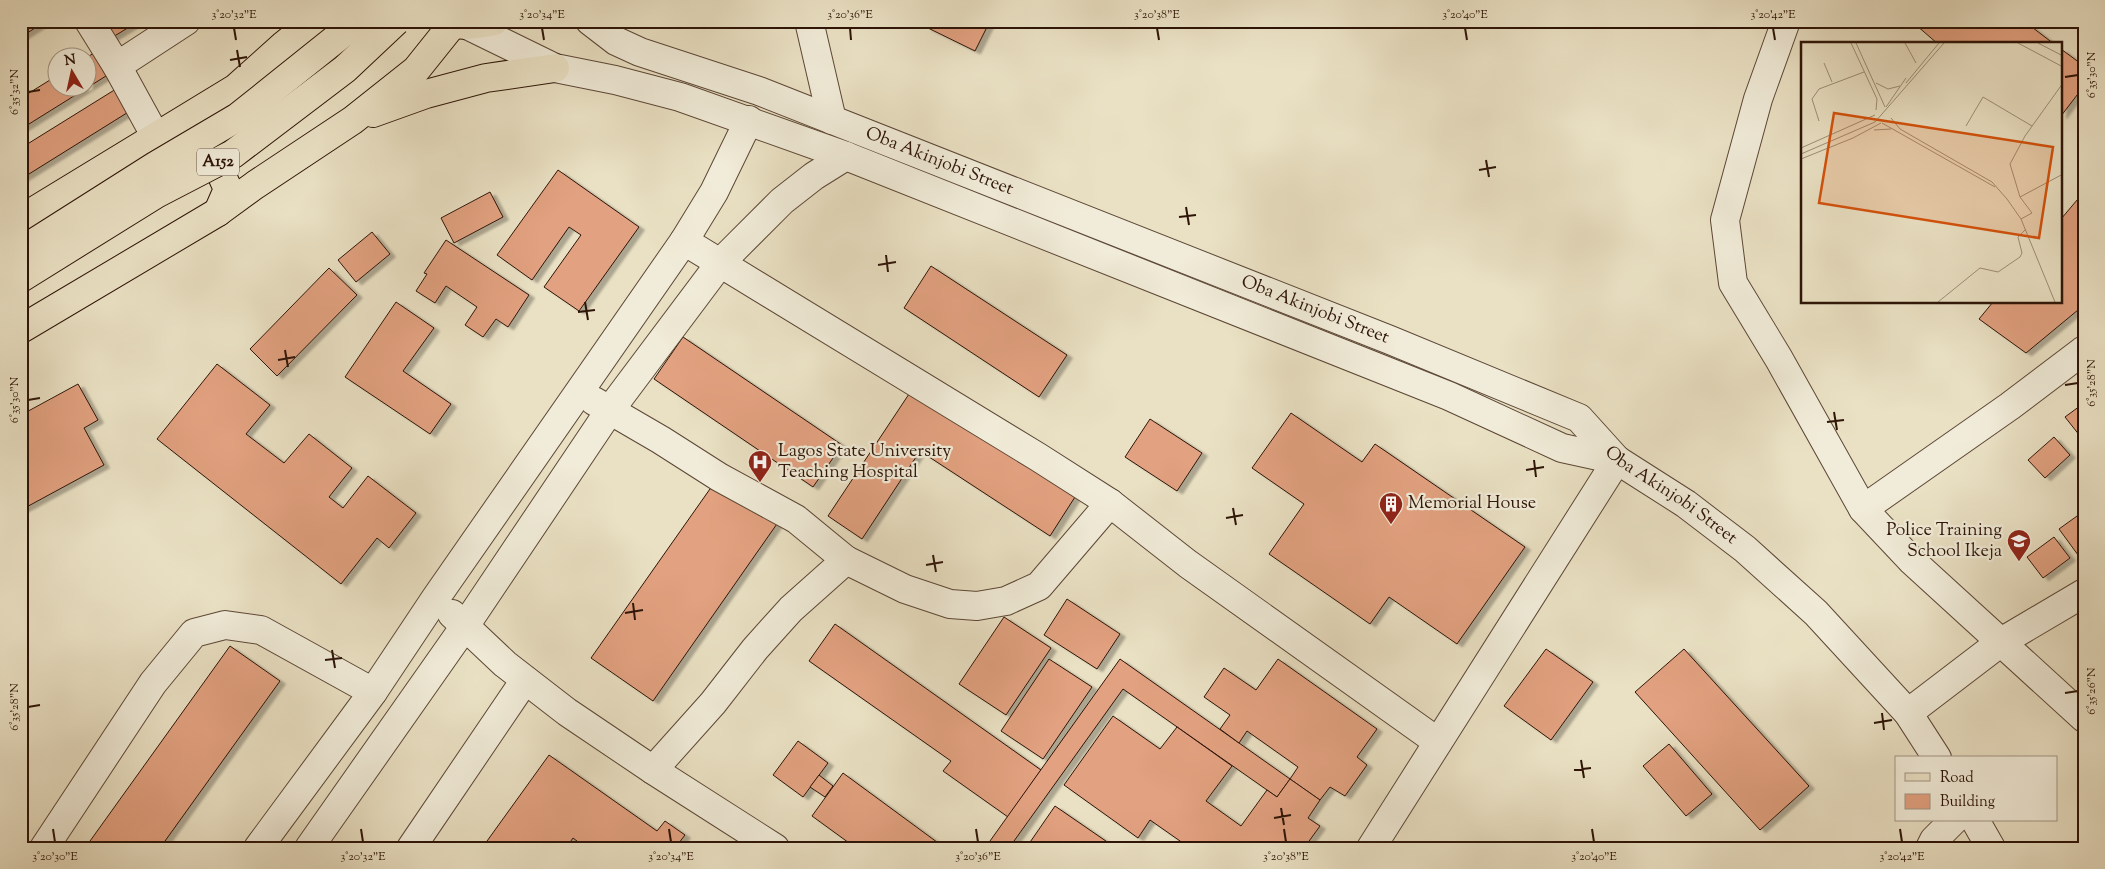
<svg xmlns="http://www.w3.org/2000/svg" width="2105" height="869" viewBox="0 0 2105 869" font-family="'Sorts Mill Goudy',serif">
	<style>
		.building { fill: #e2a180; stroke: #2d1407; filter: url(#shadow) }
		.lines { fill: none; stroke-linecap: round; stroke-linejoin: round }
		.minor-casing { stroke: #5c4736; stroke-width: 30 }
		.major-casing { stroke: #2d1407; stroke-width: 30 }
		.minor { stroke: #f1ecd9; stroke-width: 28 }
		.major { stroke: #eae1c4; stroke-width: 28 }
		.major-bridge-casing { stroke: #2d1407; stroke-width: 30; stroke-linecap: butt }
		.major-bridge { stroke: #eae1c4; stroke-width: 28 }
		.ticks { fill: none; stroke: #2d1407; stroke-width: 2 }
		.labels { text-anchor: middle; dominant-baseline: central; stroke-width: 4.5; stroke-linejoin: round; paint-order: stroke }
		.shield { fill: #f1ecd9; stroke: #685546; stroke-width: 1 }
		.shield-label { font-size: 16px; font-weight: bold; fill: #2d1407 }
		.street-label { font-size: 18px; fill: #2d1407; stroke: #f1ecd9 }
		.poi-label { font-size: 18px; fill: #2d1407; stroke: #f1ecd9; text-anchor: start }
		.inset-road { fill: none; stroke: #9e8f78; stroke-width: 1 }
		.view { fill: #d5520c; fill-opacity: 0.15; stroke: #d5520c; stroke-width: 2.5 }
		.inset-edge { fill: none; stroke: #2d1407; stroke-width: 2.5 }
		.neatline { fill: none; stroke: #2d1407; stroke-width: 2 }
		.ticks-label { font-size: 12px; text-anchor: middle; fill: #2d1407 }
	</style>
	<defs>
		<filter id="shadow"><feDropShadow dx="5.5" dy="3" stdDeviation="1" flood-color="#0004"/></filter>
	</defs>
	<rect width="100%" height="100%" fill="#eae1c4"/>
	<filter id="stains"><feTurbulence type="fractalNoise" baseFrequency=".004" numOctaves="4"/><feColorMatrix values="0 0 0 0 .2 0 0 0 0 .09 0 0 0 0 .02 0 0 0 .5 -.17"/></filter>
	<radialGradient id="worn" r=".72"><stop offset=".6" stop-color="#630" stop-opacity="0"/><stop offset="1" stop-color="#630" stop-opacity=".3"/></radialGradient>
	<!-- building -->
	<g class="building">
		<polygon points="21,21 46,21 21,37"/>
		<polygon points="97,21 139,21 108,40"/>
		<polygon points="928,21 990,21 975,51 926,27"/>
		<polygon points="1919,21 2024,21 2054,44 1938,44 1916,25"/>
		<polygon points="100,49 114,71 21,129 21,98 58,75 58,88 88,88 86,58"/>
		<polygon points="2061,49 2084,66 2084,86 2061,116"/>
		<polygon points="124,84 138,106 21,179 21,148"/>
		<polygon points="558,170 639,227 579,311 544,287 581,235 569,227 532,280 497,255"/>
		<polygon points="490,192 503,217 454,243 441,218"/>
		<polygon points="2083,193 2084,305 2026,353 1979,319 1993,302 2061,302 2061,219"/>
		<polygon points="372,232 390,254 356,282 338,260"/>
		<polygon points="446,240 529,295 508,327 496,319 483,337 465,325 477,307 446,286 435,303 416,291 427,274 424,273"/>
		<polygon points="931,266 1067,355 1039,397 904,308"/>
		<polygon points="329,268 357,295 277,376 250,349"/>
		<polygon points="396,302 434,328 403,371 451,404 430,434 345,377"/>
		<polygon points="683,337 842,445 813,487 654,379"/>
		<polygon points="217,364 270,405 246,434 284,463 309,434 352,468 329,497 343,508 368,476 416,513 389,548 377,538 341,584 157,439"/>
		<polygon points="78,384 98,420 84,428 104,465 21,510 21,415"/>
		<polygon points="911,391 1075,497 1050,536 920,451 862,539 828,516"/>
		<polygon points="2084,403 2084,441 2065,417"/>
		<polygon points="1291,413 1362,462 1375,444 1525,547 1457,644 1389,597 1370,624 1269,554 1304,504 1252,468"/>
		<polygon points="1150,419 1202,453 1177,491 1125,457"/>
		<polygon points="2054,437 2070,455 2045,478 2028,460"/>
		<polygon points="717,479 779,521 653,701 591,658"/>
		<polygon points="2084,511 2084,551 2078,555 2059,529"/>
		<polygon points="2054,537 2070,558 2043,578 2027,557"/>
		<polygon points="1067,599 1120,634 1097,669 1044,635"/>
		<polygon points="1004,617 1051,648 1006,715 959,684"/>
		<polygon points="835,624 1041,770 1008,817 943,771 951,761 809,661"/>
		<polygon points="230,646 280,681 160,848 85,848"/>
		<polygon points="1546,649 1593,682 1551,740 1504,706"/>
		<polygon points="1684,649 1809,786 1760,830 1635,692"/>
		<polygon points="1049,659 1092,687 1043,759 1001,731"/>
		<polygon points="1120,659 1290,779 1277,797 1123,689 1009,848 985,848"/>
		<polygon points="1278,659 1377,729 1357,757 1367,765 1345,796 1330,787 1320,800 1290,779 1298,767 1247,731 1239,743 1220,729 1230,715 1204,697 1224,668 1256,690"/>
		<polygon points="1113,716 1160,749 1177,727 1232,766 1206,801 1241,826 1267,790 1277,797 1290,779 1320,800 1308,818 1320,826 1304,848 1190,848 1150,820 1138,838 1064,785"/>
		<polygon points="798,741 828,763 803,797 773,775"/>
		<polygon points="1669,744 1712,794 1686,816 1643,766"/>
		<polygon points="549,755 657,831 665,821 685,835 675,848 586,848 573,838 566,848 482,848"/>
		<polygon points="843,773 945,848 856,848 812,816"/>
		<polygon points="819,775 833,786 825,797 810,787"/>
		<polygon points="1055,806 1116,848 1026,848"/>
	</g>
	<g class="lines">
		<!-- minor casing -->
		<g class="minor-casing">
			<g id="minor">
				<polyline points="89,21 117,66 156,137"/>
				<path id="s1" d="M590 21 616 41 640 52 759 91 1390 340 1579 418 1617 460 1686 504 1745 549 1816 613 1908 713 1937 758"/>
				<polyline points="809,21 832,120"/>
				<polyline points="1786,21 1758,99 1725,220 1733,283 1779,359 1863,509 1912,561 2084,718"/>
				<polyline points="469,26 555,68 615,80 680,97 846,156 1449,396 1562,448 1617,460"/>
				<polyline points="117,66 186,21"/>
				<polyline points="684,241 1038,457 1110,503 1188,564 1438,742"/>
				<polyline points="594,401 661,440 719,477 796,519 846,560 905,589 950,604 977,606 1006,601 1039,586 1110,503"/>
				<polyline points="1863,509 2010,406 2084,350"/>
				<polyline points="452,614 505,664 567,712 653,770 713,703 755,649 791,609 846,560"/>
				<polyline points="1908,713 2001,642 2084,593"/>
				<polyline points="653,770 775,848"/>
				<polyline points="1975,820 1991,848"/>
				<polyline points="44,848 153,683 194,633 225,625 261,630 373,692"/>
				<polyline points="258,848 373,692 435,599 684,241 714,192 749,120"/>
				<polyline points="309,848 465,626 610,410 721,262 782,201 814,176 846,156"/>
				<polyline points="411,848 525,680"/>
				<polyline points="1371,848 1617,460"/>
				<polyline points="1930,848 1934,840 1954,820"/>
			</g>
		</g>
		<!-- major casing -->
		<g class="major-casing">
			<g id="major">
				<path d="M442 21C460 27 475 25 494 21"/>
				<polyline points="373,113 426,94 486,78 555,68"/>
				<polyline points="198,146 218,167 228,189 218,212"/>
				<polyline points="21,219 236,88 284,45 314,21"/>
				<polyline points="21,329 218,212 255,185 353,120 416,70 452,25"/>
			</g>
		</g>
		<!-- minor -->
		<use href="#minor" class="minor"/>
		<!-- major -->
		<use href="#major" class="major"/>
		<!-- major-bridge casing -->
		<g class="major-bridge-casing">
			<g id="major-bridge">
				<polyline points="21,251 155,166 238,117 358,21"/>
				<polyline points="21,278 156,194 233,154 345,69 396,21"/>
			</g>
		</g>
		<!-- major-bridge -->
		<use href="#major-bridge" class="major-bridge"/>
	</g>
	<!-- ticks -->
	<path class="ticks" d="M234 28 236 40M542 28 544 40M850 28 851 40M1157 28 1159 40M1465 28 1467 40M1773 28 1775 40M237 50 240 67M230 60 247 57M2065 77 2078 75M28 92 40 90M1486 160 1489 177M1479 170 1496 167M1186 207 1189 225M1179 217 1196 215M886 255 888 272M878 265 896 262M585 302 588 320M578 312 595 310M285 350 288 367M278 360 295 357M2065 385 2078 383M28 400 40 398M1834 412 1837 430M1827 422 1844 420M1534 460 1536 477M1526 470 1544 467M1233 508 1236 525M1226 518 1243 515M933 555 936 572M926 565 943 562M633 603 635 620M625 613 643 610M332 650 335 668M325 660 342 658M2065 693 2078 691M28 707 40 705M1882 713 1884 730M1874 723 1892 720M1581 760 1584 778M1574 770 1591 768M1281 808 1284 825M1274 818 1291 815M53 829 55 842M361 829 363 842M669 829 671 842M976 829 978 842M1284 829 1286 842M1592 829 1594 842M1900 829 1902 842"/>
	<!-- icons -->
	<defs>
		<g id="hospital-pin" transform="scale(1.25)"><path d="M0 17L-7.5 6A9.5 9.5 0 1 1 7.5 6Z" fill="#8f2418" stroke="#f1ecd9"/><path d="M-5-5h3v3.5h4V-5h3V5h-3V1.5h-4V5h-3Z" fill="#fff"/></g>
		<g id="building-pin" transform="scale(1.25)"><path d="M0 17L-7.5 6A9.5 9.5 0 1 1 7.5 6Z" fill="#8f2418" stroke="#f1ecd9"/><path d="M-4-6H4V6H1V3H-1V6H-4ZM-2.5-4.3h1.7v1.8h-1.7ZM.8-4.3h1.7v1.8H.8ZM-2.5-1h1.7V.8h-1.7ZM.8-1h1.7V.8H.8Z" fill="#fff"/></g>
		<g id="school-pin" transform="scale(1.25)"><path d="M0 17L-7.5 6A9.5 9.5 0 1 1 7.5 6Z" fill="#8f2418" stroke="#f1ecd9"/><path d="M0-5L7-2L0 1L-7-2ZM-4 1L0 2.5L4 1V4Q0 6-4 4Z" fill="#fff"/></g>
	</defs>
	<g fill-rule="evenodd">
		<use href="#hospital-pin" x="760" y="462"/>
		<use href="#building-pin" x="1391" y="504"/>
		<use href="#school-pin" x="2019" y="541"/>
	</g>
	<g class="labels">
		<!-- shield labels -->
		<rect class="shield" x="197" y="148.5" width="42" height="27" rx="4"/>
		<g class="shield-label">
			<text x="218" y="162">A152</text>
		</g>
		<!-- street labels -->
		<g class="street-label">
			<text stroke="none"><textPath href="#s1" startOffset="378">Oba Akinjobi Street</textPath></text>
			<text stroke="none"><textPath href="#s1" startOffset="782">Oba Akinjobi Street</textPath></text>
			<text stroke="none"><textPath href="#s1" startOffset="1188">Oba Akinjobi Street</textPath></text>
		</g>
		<!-- poi labels -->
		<g class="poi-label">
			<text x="778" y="452">Lagos State University<tspan x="778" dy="21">Teaching Hospital</tspan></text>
			<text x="1408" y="504">Memorial House</text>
			<text x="2002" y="531" text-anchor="end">Police Training<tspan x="2002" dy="21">School Ikeja</tspan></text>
		</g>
	</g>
	<!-- overview -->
	<g transform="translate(1801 42)">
		<rect width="261" height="261" fill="#eae1c4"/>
		<path class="inset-road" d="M50 1 76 57 75 68M55 1 84 65M104 1 115 21M217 1 262 25M237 1 262 14M23 21 31 40M75 41 87 47 99 44M105 41 138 1M85 65 105 36M90 76 99 87 191 140 206 157 220 177 254 260M18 79 11 57 18 47 63 30M81 81 194 145M165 84 182 55 231 84M73 88 90 87M0 106 74 73M0 112 74 80 143 1M0 117 52 96 80 81M219 155 262 132M220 177 231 171 219 155 209 122 224 94 262 41M137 260 179 226 197 230 219 215 221 211 217 195 225 187"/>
		<path class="view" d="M33 71 252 105 238 196 18 161Z"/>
		<rect width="261" height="261" class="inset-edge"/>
	</g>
	<!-- margin -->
	<rect width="2105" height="869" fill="none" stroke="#eae1c4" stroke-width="55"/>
	<!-- legend -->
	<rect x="1895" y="756" width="162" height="65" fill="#f1ecd9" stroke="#a39685"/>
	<rect x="1905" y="773" width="25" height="8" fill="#eae1c4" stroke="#a39685"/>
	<text x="1940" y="782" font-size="15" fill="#2d1407">Road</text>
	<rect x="1905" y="794" width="25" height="15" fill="#e2a180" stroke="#a39685"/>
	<text x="1940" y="806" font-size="15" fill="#2d1407">Building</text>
	<!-- north arrow -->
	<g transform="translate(72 72) rotate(351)"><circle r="24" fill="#f1ecd9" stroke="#a39685"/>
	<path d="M0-4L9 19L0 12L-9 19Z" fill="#8f2418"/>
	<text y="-8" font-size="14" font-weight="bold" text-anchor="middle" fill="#2d1407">N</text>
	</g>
	<rect x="28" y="28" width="2050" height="814" class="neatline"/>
	<g class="ticks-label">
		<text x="234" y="18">3°20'32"E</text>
		<text x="542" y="18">3°20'34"E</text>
		<text x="850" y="18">3°20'36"E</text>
		<text x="1157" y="18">3°20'38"E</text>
		<text x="1465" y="18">3°20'40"E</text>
		<text x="1773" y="18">3°20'42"E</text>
		<text transform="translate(2091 75) rotate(-90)" y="4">6°35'30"N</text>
		<text transform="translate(14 92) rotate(-90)" y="4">6°35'32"N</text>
		<text transform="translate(2091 383) rotate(-90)" y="4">6°35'28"N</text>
		<text transform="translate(14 400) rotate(-90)" y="4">6°35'30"N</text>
		<text transform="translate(2091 691) rotate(-90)" y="4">6°35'26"N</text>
		<text transform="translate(14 707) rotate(-90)" y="4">6°35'28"N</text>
		<text x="55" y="860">3°20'30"E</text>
		<text x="363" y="860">3°20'32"E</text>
		<text x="671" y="860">3°20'34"E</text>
		<text x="978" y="860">3°20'36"E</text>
		<text x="1286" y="860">3°20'38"E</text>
		<text x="1594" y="860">3°20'40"E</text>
		<text x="1902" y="860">3°20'42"E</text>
	</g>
	<rect width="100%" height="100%" filter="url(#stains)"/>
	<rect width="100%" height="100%" fill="url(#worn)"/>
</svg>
